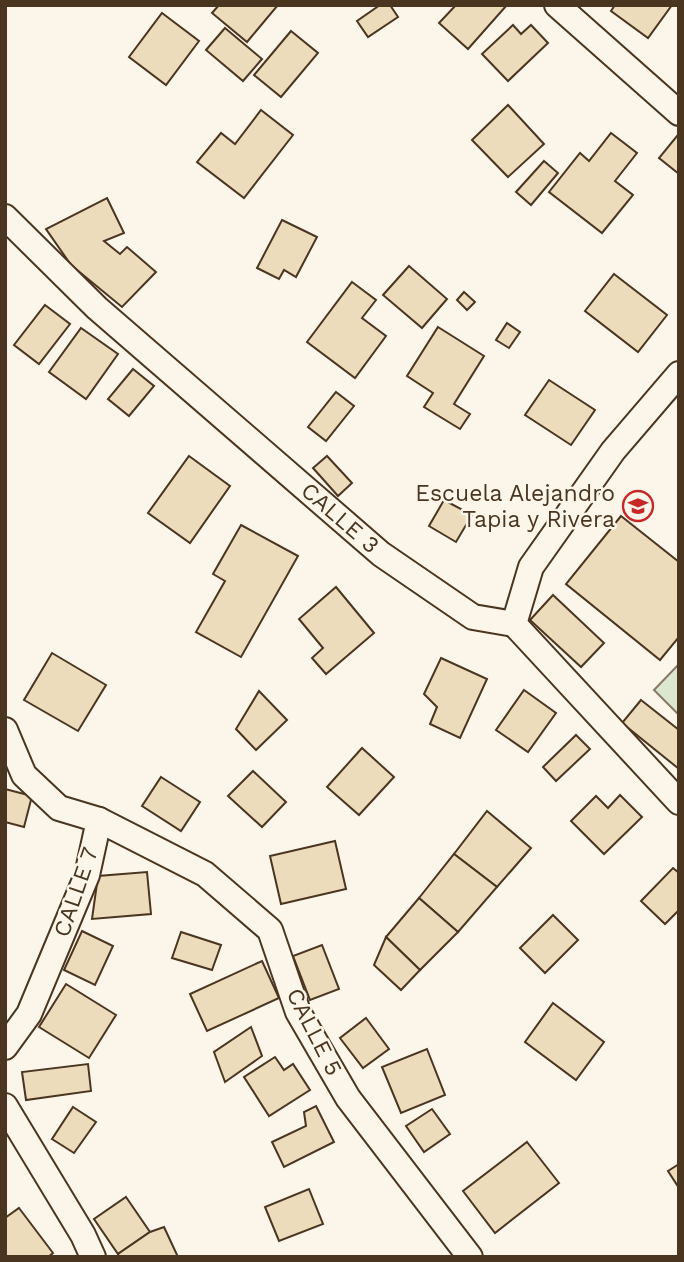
<svg xmlns="http://www.w3.org/2000/svg" width="684" height="1262" viewBox="0 0 684 1262" font-family="'Work Sans',sans-serif">
	<style>
		.green { fill: #dce7d0; stroke: #887966; stroke-width: 2 }
		.building { fill: #ecdcbc; stroke: #4a3520; stroke-width: 2 }
		.lines { fill: none; stroke-linecap: round; stroke-linejoin: round }
		.street-casing { stroke: #4a3520; stroke-width: 28 }
		.street { stroke: #fbf6e9; stroke-width: 24 }
		.labels { text-anchor: middle; dominant-baseline: central; stroke-width: 5; stroke-linejoin: round; paint-order: stroke }
		.poi-label { font-size: 23px; fill: #4a3520; stroke: #fbf6e9; text-anchor: end }
		.street-label { font-size: 23px; fill: #4a3520; stroke: #fbf6e9 }
	</style>
	<rect width="100%" height="100%" fill="#fbf6e9"/>
	<!-- green -->
	<polygon class="green" points="679,664 679,715 654,690"/>
	<!-- building -->
	<g class="building">
		<polygon points="219,5 278,5 247,42 212,13"/>
		<polygon points="380,5 390,5 398,17 368,37 357,21"/>
		<polygon points="456,5 507,5 468,49 439,23"/>
		<polygon points="615,5 672,5 648,38 611,11"/>
		<polygon points="162,13 199,41 166,85 129,57"/>
		<polygon points="513,25 521,34 531,25 548,43 508,81 482,54"/>
		<polygon points="225,28 262,59 243,81 206,50"/>
		<polygon points="291,31 318,53 281,97 254,75"/>
		<polygon points="508,105 544,144 508,177 472,140"/>
		<polygon points="261,110 293,135 244,198 197,162 221,133 235,144"/>
		<polygon points="611,133 637,153 615,181 633,195 602,233 549,192 580,153 589,161"/>
		<polygon points="677,136 679,137 679,174 659,158"/>
		<polygon points="544,161 558,173 531,205 516,192"/>
		<polygon points="107,198 124,233 104,241 120,254 127,247 156,272 122,307 71,265 46,229"/>
		<polygon points="282,220 317,237 296,277 284,270 279,279 257,268"/>
		<polygon points="409,266 447,299 422,328 383,295"/>
		<polygon points="614,274 667,315 638,352 585,311"/>
		<polygon points="352,282 376,300 362,318 386,336 355,378 307,342"/>
		<polygon points="464,292 475,302 467,310 457,300"/>
		<polygon points="45,305 70,324 39,364 14,345"/>
		<polygon points="507,323 520,332 509,348 496,340"/>
		<polygon points="438,327 484,356 454,404 470,414 460,429 424,407 433,393 407,376"/>
		<polygon points="81,328 118,354 86,399 49,372"/>
		<polygon points="133,369 154,386 129,416 108,399"/>
		<polygon points="549,380 595,410 571,445 525,415"/>
		<polygon points="336,392 354,406 326,441 308,427"/>
		<polygon points="189,456 230,486 190,543 148,513"/>
		<polygon points="327,456 352,483 338,496 313,468"/>
		<polygon points="444,500 472,515 456,542 429,526"/>
		<polygon points="621,516 679,562 679,637 660,660 566,584"/>
		<polygon points="241,525 298,556 241,657 196,632 225,581 213,574"/>
		<polygon points="336,587 374,633 326,674 312,658 323,648 299,619"/>
		<polygon points="553,595 604,643 581,667 530,620"/>
		<polygon points="52,653 106,685 78,731 24,700"/>
		<polygon points="441,658 487,679 460,738 430,724 437,707 424,694"/>
		<polygon points="524,690 556,713 528,752 496,730"/>
		<polygon points="259,691 287,720 256,750 236,729"/>
		<polygon points="641,700 679,730 679,769 622,723"/>
		<polygon points="576,735 590,749 556,781 543,767"/>
		<polygon points="362,748 394,777 359,815 327,787"/>
		<polygon points="253,771 286,802 262,827 228,796"/>
		<polygon points="161,777 200,802 181,831 142,806"/>
		<polygon points="5,789 32,796 24,827 5,822"/>
		<polygon points="620,795 642,817 604,854 571,821 596,796 608,808"/>
		<polygon points="487,811 531,848 497,887 454,854"/>
		<polygon points="335,841 346,889 281,904 270,856"/>
		<polygon points="454,854 497,887 458,932 419,898"/>
		<polygon points="673,868 679,873 679,910 665,924 641,901"/>
		<polygon points="147,872 151,914 92,919 98,876"/>
		<polygon points="419,898 458,932 420,970 386,937"/>
		<polygon points="553,915 578,940 545,973 520,948"/>
		<polygon points="82,931 113,946 95,985 64,970"/>
		<polygon points="181,932 221,945 212,970 172,958"/>
		<polygon points="386,937 420,970 401,990 374,965"/>
		<polygon points="322,945 339,989 310,1000 293,956"/>
		<polygon points="262,961 279,998 207,1031 190,994"/>
		<polygon points="66,984 116,1015 89,1058 39,1027"/>
		<polygon points="553,1003 604,1042 576,1080 525,1042"/>
		<polygon points="366,1018 389,1049 363,1068 340,1038"/>
		<polygon points="251,1027 262,1056 225,1082 214,1052"/>
		<polygon points="427,1049 445,1095 401,1113 382,1067"/>
		<polygon points="275,1057 284,1070 293,1064 310,1090 269,1116 244,1077"/>
		<polygon points="88,1064 91,1091 26,1100 22,1072"/>
		<polygon points="316,1106 334,1142 284,1167 272,1142 306,1126 304,1112"/>
		<polygon points="73,1107 96,1122 74,1153 52,1139"/>
		<polygon points="432,1109 450,1134 424,1152 406,1126"/>
		<polygon points="527,1142 559,1183 495,1233 463,1191"/>
		<polygon points="679,1164 679,1188 668,1171"/>
		<polygon points="309,1189 323,1224 279,1241 265,1207"/>
		<polygon points="126,1197 150,1232 118,1254 94,1219"/>
		<polygon points="19,1208 53,1253 48,1257 5,1257 5,1218"/>
		<polygon points="164,1227 178,1257 119,1257 118,1254 150,1232"/>
	</g>
	<g class="lines">
		<!-- street casing -->
		<g class="street-casing">
			<g id="street">
				<polyline points="557,5 679,113"/>
				<polyline points="5,217 97,308 381,554 473,617 514,624 679,802"/>
				<polyline points="514,624 531,567 613,451 679,374"/>
				<polyline points="5,730 24,775 59,808 99,820 205,874 270,930 298,1012 348,1098 470,1257"/>
				<polyline points="5,1047 29,1014 87,875 99,820"/>
				<polyline points="5,1106 83,1235 93,1257"/>
			</g>
		</g>
		<!-- street -->
		<use href="#street" class="street"/>
	</g>
	<!-- icons -->
	<defs>
		<g id="school-ring" transform="scale(1.575)"><circle r="9.5" fill="#fbf6e9" stroke="#c62828" stroke-width="1.5"/><path d="M0-5L7-2L0 1L-7-2ZM-4 1L0 2.5L4 1V4Q0 6-4 4Z" fill="#c62828"/></g>
	</defs>
	<g fill-rule="evenodd">
		<use href="#school-ring" x="638" y="506"/>
	</g>
	<g class="labels">
		<!-- poi labels -->
		<g class="poi-label">
			<text x="615" y="493">Escuela Alejandro<tspan x="615" dy="26">Tapia y Rivera</tspan></text>
		</g>
		<!-- street labels -->
		<g class="street-label">
			<text transform="translate(340 518) rotate(41)">CALLE 3</text>
			<text transform="translate(76 892) rotate(-71)">CALLE 7</text>
			<text transform="translate(314 1032) rotate(63)">CALLE 5</text>
		</g>
	</g>
	<!-- border -->
	<rect width="684" height="1262" fill="none" stroke="#4a3520" stroke-width="14"/>
</svg>
